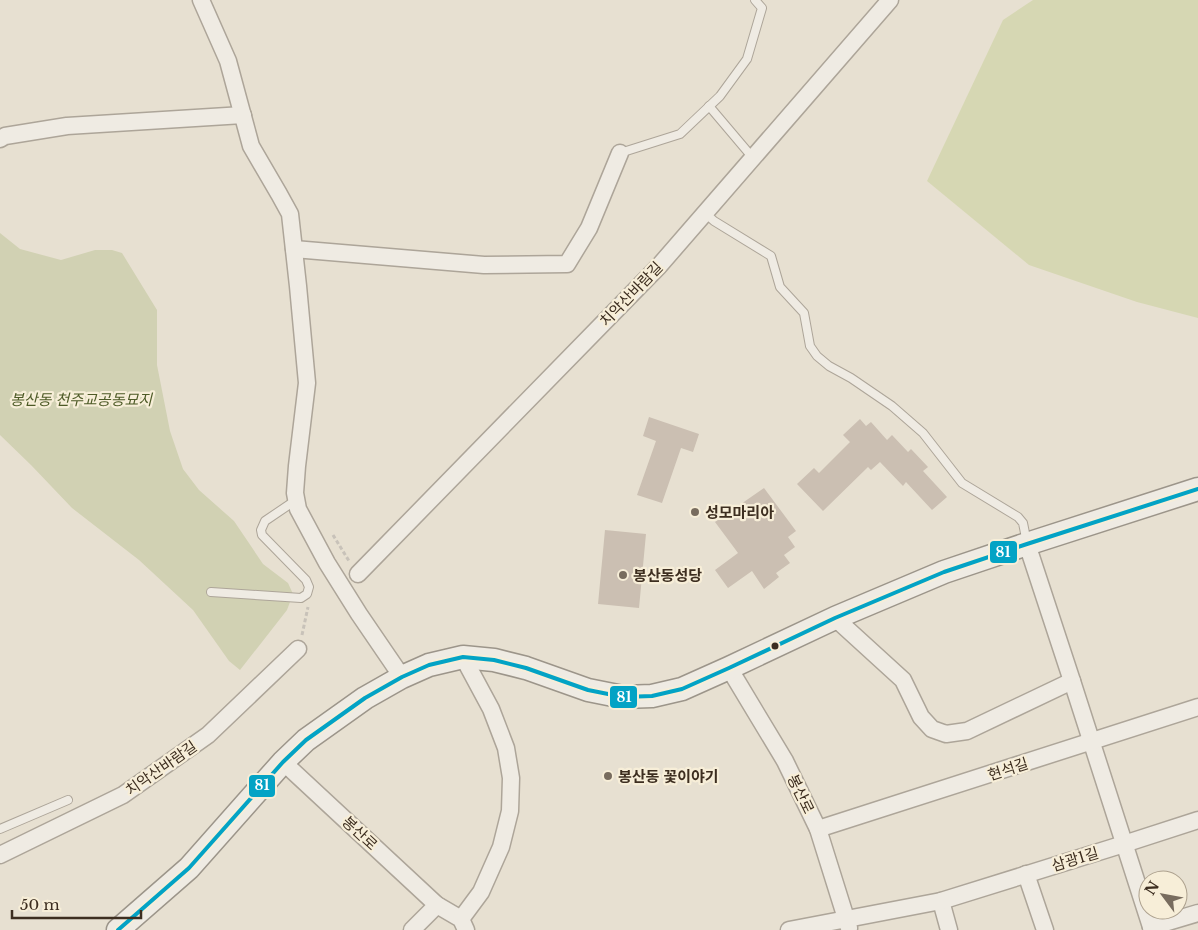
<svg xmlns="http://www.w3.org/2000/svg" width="1198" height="930" viewBox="0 0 1198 930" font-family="'Libre Baskerville','Noto Sans KR',serif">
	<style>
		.green { fill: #d6d7b3 }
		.cemetery { fill: #d1d1b3 }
		.building { fill: #cbbfb2 }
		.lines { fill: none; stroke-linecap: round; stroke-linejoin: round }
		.lane-casing { stroke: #ada599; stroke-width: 10 }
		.street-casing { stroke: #ada599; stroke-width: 19 }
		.secondary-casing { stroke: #9c958a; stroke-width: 25 }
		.path { stroke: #c8c2b9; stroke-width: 3; stroke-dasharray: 4 2.5; stroke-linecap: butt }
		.lane { stroke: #efebe3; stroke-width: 8 }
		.street { stroke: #efebe3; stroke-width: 16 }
		.secondary { stroke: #efebe3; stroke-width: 22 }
		.bus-1-casing { stroke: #f7eed8; stroke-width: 8 }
		.bus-1 { stroke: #03a3c5; stroke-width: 4 }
		.poi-dot { fill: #786c5e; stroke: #f7eed8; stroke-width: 2 }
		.bus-dot { fill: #3d2e20; stroke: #f7eed8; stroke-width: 2 }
		.labels { text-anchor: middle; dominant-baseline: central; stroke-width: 4.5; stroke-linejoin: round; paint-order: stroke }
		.street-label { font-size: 15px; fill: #3d2e20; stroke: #f7eed8 }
		.park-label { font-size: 15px; font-style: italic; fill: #4d5a26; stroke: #f7eed8 }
		.poi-label { font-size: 15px; font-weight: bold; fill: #3d2e20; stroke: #f7eed8; text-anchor: start }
		.line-badge { stroke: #f7eed8; stroke-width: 2 }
		.badge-label { font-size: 14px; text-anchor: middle; font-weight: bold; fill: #fff }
	</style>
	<rect width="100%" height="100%" fill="#e7e0d1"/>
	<!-- green -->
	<polygon class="green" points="1033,0 1198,0 1198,318 1137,302 1029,265 927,181 1003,20"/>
	<!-- cemetery -->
	<polygon class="cemetery" points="0,233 20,249 61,260 95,250 112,250 122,253 157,310 157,365 170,431 183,469 199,490 234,521 263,564 288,583 293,594 287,610 240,670 229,661 193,610 139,560 72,508 31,465 0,435"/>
	<!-- building -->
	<g class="building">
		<polygon points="649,417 699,434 693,452 681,448 662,503 637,495 656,441 643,436"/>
		<polygon points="860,419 866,426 871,422 887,440 892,435 908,452 911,449 928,467 923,471 947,497 932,510 906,482 903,486 880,462 871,470 868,467 823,511 797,484 814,468 819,473 850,442 843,435"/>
		<polygon points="764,488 796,531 788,537 795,547 784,555 790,563 776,573 779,577 764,589 752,571 728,588 715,570 738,553 715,522"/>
		<polygon points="605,530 646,534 639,608 598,604"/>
	</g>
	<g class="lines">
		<!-- lane casing -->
		<g class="lane-casing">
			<g id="lane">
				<polyline points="709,106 753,158"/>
				<polyline points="620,153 680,134 720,96 747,59 762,8 755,0"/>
				<polyline points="705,213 714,221 771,256 780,287 804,313 810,346 817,356 829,366 851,378 892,406 923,433 962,483 1018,517 1023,523 1027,543"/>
				<polyline points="211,592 301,598 307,594 309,587 306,580 262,535 261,530 265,521 296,500"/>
				<polyline points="0,829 68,800"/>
			</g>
		</g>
		<!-- street casing -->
		<g class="street-casing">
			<g id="street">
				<polyline points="201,0 228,61 251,146 279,194 290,214 298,286 307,383 297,466 295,493 298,509 327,563 359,614 402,677"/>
				<polyline points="0,139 5,136 67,126 243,115"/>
				<polyline points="294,249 484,265 567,264 589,228 620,153"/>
				<polyline points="1027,544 1072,681 1152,930"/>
				<polyline points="358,574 659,266 890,0"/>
				<polyline points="835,618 903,680 921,717 932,729 946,734 967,731 1072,681"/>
				<polyline points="729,668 785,761 818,829 849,928"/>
				<polyline points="283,762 437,905 461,919 466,930"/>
				<polyline points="818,829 1198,707"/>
				<polyline points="0,855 123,795 208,735 298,649"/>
				<polyline points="1026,874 1045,930"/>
				<polyline points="941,901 949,930"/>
				<polyline points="461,919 481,892 501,847 510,811 511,778 506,748 491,709 463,657"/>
				<polyline points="1151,927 1198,913"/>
				<polyline points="412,930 437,905"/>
				<polyline points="789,930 941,901 1124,844 1198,820"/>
			</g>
		</g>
		<!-- secondary casing -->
		<g class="secondary-casing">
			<polyline id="secondary" points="118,930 189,868 283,762 306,740 365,698 402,677 429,665 463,657 494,660 526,668 588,690 623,697 652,696 682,689 729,668 835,618 944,572 1027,544 1198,489"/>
		</g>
		<!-- path -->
		<g class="path">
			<polyline points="333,535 349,561"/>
			<polyline points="302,635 308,607"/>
		</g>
		<!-- lane -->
		<use href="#lane" class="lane"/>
		<!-- street -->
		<use href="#street" class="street"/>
		<!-- secondary -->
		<use href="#secondary" class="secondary"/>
		<!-- bus-1 casing -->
		<g class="bus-1-casing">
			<polyline id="bus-1" points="118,930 189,868 283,762 306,740 365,698 402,677 429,665 463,657 494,660 526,668 588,690 623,697 652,696 682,689 729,668 835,618 944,572 1027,544 1198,489"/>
		</g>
		<!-- bus-1 -->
		<use href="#bus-1" class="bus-1"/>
	</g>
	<!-- markers -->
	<g class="poi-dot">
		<circle cx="695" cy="512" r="5"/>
		<circle cx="623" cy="575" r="5"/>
		<circle cx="608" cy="776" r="5"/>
	</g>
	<circle class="bus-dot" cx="775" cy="646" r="4.5"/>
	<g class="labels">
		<!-- street labels -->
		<g class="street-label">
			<text transform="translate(631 294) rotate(-46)">치악산바람길</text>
			<text transform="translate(161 768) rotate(-35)">치악산바람길</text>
			<text transform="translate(1008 769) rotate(-18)">현석길</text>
			<text transform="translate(801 794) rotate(64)">봉산로</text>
			<text transform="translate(360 833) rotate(43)">봉산로</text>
			<text transform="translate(1075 859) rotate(-17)">삼광1길</text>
		</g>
		<!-- park labels -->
		<g class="park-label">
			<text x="81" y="399">봉산동 천주교공동묘지</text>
		</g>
		<!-- poi labels -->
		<g class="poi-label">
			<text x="705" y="512">성모마리아</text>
			<text x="633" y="575">봉산동성당</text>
			<text x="618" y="776">봉산동 꽃이야기</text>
		</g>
	</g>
	<g class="line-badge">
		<rect x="989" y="540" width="29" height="24" rx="5" fill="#03a3c5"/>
		<rect x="609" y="685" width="29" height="24" rx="5" fill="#03a3c5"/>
		<rect x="248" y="774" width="28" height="24" rx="5" fill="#03a3c5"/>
	</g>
	<g class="badge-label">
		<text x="1003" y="557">81</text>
		<text x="624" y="702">81</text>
		<text x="262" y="790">81</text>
	</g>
	<!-- north arrow -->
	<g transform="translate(1163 895) rotate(302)"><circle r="24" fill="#f7eed8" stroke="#ada18e"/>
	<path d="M0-4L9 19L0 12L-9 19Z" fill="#786c5e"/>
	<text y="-8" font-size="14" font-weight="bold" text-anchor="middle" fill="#3d2e20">N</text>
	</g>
	<!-- scale -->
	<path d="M12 910v8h129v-8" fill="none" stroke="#3d2e20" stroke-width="2.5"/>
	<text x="20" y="910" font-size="15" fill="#3d2e20" stroke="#f7eed8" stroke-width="4" paint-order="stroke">50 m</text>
</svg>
